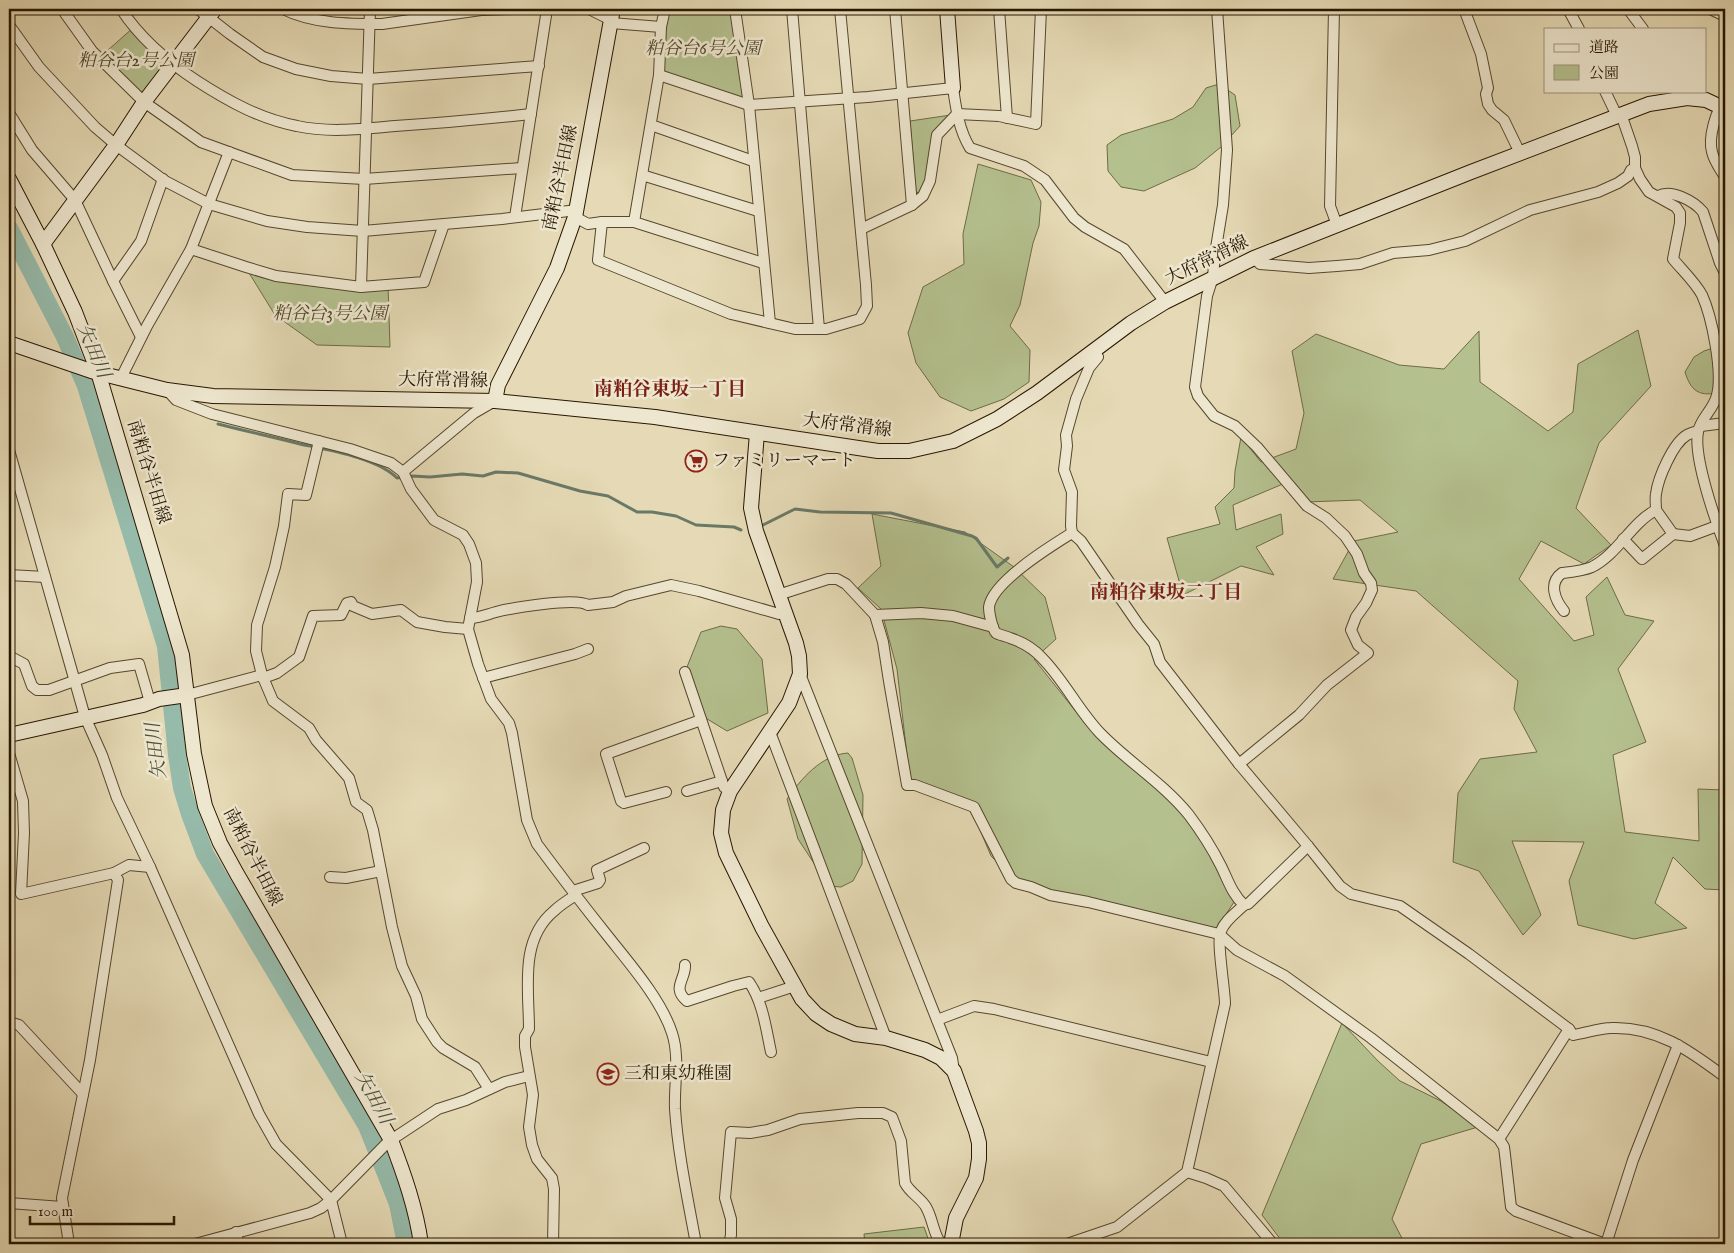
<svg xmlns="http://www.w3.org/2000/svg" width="1734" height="1253" viewBox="0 0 1734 1253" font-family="'IM FELL English','Noto Serif JP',serif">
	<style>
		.green { fill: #b4c08e; stroke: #6e6b47 }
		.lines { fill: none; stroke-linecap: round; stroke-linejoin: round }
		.stream { stroke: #6a7967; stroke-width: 3 }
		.river { stroke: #96bbab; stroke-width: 18 }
		.street-casing { stroke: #56472d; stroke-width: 12 }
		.secondary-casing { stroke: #271600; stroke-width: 16 }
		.street { stroke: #eee7cf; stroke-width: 10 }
		.secondary { stroke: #eee7cf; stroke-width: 14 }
		.labels { text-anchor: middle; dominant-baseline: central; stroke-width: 5; stroke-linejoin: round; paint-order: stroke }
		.park-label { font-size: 18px; font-style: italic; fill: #51492b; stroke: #eee7cf }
		.street-label { font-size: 18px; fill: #271600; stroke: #eee7cf }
		.poi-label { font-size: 18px; fill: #271600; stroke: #eee7cf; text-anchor: start }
		.water-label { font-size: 19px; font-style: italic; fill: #4e503c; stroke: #eee7cf }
		.neighbourhood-label { font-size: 19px; font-weight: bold; fill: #7a1f14; stroke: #eee7cf }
	</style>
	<rect width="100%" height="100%" fill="#e5dab5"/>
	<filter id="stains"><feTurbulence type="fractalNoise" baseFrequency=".004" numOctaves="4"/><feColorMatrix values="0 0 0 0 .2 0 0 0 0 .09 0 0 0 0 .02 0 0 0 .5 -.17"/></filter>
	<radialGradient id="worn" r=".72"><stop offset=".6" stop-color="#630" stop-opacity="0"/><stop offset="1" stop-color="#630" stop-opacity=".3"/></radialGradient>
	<!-- green -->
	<g class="green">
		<polygon points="669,9 737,9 749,105 659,75"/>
		<polygon points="134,27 172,65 144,102 99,58"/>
		<polygon points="1219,84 1235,95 1240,126 1221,147 1195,168 1144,191 1121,187 1108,171 1107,145 1121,135 1173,119 1193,107 1206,88"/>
		<polygon points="951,115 944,122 926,179 919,192 916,193 910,121"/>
		<polygon points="978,164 1031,180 1041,202 1039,226 1033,243 1020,305 1010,326 1030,350 1029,382 1004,399 971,411 940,397 916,363 908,333 923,287 964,264 963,234"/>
		<polygon points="246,268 276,276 388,285 390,347 317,345 275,315"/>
		<polygon points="1638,330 1651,386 1599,443 1576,508 1611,545 1584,564 1541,541 1519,579 1574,641 1594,635 1586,597 1607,577 1625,615 1654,621 1618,669 1646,742 1613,755 1625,832 1699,841 1698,789 1725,790 1725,890 1705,889 1673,857 1655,903 1687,928 1634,939 1578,925 1569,881 1584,842 1512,841 1541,915 1523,935 1479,871 1453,862 1458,793 1480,759 1537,752 1514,709 1518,681 1416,591 1333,579 1354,541 1398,532 1360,500 1306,502 1290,481 1233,505 1236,530 1281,514 1283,534 1256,547 1274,575 1241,566 1183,595 1167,538 1220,524 1215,507 1234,488 1235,471 1241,437 1261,462 1296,449 1304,413 1292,351 1316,334 1399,365 1444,369 1479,331 1480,382 1548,431 1573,412 1578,364"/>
		<path d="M1725 344V391C1703 397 1692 395 1685 372L1694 357 1704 351Z"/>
		<polygon points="872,514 965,532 1014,567 1045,597 1056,639 1034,659 1093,733 1177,806 1208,848 1234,902 1215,931 1017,882 991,856 967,799 910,781 897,669 881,609 858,588 881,566"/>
		<polygon points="721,626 737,629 762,659 768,713 727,731 694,711 687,667 701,632"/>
		<path d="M848 753 852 758 863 795 862 864 853 881 841 887 829 886 798 839 787 799C801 779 821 755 848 753Z"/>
		<polygon points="1342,1023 1378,1061 1400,1081 1441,1101 1478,1127 1421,1144 1392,1219 1405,1244 1284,1244 1262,1215"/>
		<polygon points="924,1227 930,1244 865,1244 864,1234"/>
	</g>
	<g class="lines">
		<!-- stream -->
		<g class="stream">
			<path d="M218 424C245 431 273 437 300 444 328 450 377 458 397 478L412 476 430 477 462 474 483 476 496 472 518 473 580 491 608 496 637 512H652L676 516 696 525 734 527 741 530"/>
			<polyline points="763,525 795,509 820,512 891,513 972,536 976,538 997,567 1008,558"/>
		</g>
		<!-- river -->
		<polyline class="river" points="9,228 65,337 86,386 166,646 177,755 182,788 190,814 205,854 367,1126 398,1204 406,1244"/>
		<!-- street casing -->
		<g class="street-casing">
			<g id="street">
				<polyline points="62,9 92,51 144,102 201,142 292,175 364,179 522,168"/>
				<path d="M121 9C140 38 168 62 197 81 228 101 260 119 297 126 329 133 362 129 395 126 440 123 485 119 531 114"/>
				<polyline points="198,9 230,34 263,57 296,69 331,76 368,79 539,66"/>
				<path d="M283 9C313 24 349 24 382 24L481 10 512 9"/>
				<polyline points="589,9 611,20"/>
				<polyline points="735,9 749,105 770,323"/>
				<polyline points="792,9 819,329"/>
				<polyline points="895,9 912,205"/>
				<polyline points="999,9 1007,118"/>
				<polyline points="1217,9 1227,150 1223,205 1215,254 1213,277 1207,296 1195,387 1198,396 1214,416 1235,426 1257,447 1307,506 1326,518 1345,536 1357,554 1364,573 1371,583 1372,590 1366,603 1356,617 1351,630 1358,645 1368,653 1327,685 1299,715 1239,764"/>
				<polyline points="1334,9 1330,206 1337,225"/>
				<polyline points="1464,9 1481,54 1488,88 1486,94 1488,104 1492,110 1504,120 1520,153"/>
				<polyline points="1568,9 1579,29"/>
				<polyline points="1628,9 1643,29"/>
				<polyline points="1710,9 1725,16"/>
				<polyline points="611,23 661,27"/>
				<polyline points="9,25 39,67 95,127 116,145 165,181 209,204 267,221 307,227 363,231 502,219 577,210"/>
				<path d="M659 75 749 105 868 97 953 88C956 109 959 130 970 148L1024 166 1045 180 1074 218 1085 227 1124 249 1165 302"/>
				<polyline points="1605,91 1617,116"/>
				<path d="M1725 99C1716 111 1708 137 1712 152 1714 161 1720 169 1725 177"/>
				<polyline points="9,113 32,150 75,200 113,281"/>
				<path d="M1621 114 1632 146 1635 157V168L1640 179 1649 192 1676 207 1680 213V223L1673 259C1682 270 1695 282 1702 295 1712 317 1723 372 1717 395 1714 409 1700 419 1698 432 1693 457 1716 522 1725 546"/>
				<polyline points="651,125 753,161"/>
				<polyline points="642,175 758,211"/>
				<path d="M1658 196C1672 189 1694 201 1703 212L1720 263 1725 273"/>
				<polyline points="515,217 547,9"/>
				<polyline points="575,217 588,224 602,222 634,222 659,75 661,27 665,9"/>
				<polyline points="602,222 598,260 731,314 795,329 826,329 860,319 867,306 866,285 840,9"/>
				<polyline points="634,222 763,263"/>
				<polyline points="861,229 912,205 923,196 930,181 937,135 957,114 999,116 1036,124 1041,9"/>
				<polyline points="191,249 246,267 276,276 361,287 424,282 444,224"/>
				<polyline points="1254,258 1260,264 1309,268 1337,266 1360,264 1393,253 1429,250 1465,241 1530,210 1598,192 1618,183 1628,176 1631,170 1635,168"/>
				<polyline points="361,287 370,9"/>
				<polyline points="141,337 113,281 141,241 163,179"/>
				<path d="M1094 350 1098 357 1089 368 1076 399 1066 435 1067 446 1064 470 1072 492 1071 526 1072 533 1081 541 1138 624 1154 644 1160 662 1239 764 1308 846 1340 886 1351 894 1400 906 1469 954 1569 1029 1573 1035C1586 1033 1600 1028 1611 1028 1657 1026 1690 1051 1725 1077"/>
				<polyline points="121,378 147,326 191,249 229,152"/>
				<path d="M167 390 176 400 212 414 350 449 391 463 403 472 411 489 434 520 463 535 469 544 476 563 477 582 468 629 478 664 491 699 509 723 512 733 527 820 537 844C560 875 583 905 607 935 629 963 661 999 672 1033 680 1057 674 1084 675 1109 678 1154 688 1200 696 1244"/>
				<polyline points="1701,426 1725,423"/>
				<polyline points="319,441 306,495 288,494 284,526 275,567 257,625 256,651 262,675 273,701 309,728 316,740 349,778 356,802 367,810 373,830 392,927 402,966 416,996 422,1019 437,1042 443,1048 475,1067 489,1089"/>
				<polyline points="9,450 85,717 102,755 117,798 150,867 259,1114 276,1144 331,1200 342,1244"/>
				<polyline points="403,472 474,413 493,402"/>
				<path d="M1072 533C1051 546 992 582 989 607 989 613 992 628 996 633 999 635 1006 636 1010 638 1022 642 1034 649 1042 658 1064 680 1078 710 1100 733 1128 762 1162 782 1189 815 1201 831 1212 848 1221 866 1228 880 1232 894 1244 905"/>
				<polyline points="1673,534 1690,536 1717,526"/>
				<polyline points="1623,539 1642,559 1673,534 1656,510"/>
				<polyline points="9,575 45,577"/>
				<polyline points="778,595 828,579 837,579 846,584 875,615 883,642 889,681 907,785 915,785 974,807 1011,879 1016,883 1031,887 1050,895 1088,902 1219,934 1237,950 1285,976 1371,1038 1499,1139 1504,1147 1505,1155 1511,1207 1516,1211 1605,1244"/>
				<path d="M1564 611C1555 600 1548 583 1562 573 1571 572 1583 571 1592 567 1618 554 1631 523 1656 510 1656 504 1655 499 1656 494 1658 478 1673 443 1687 435 1690 433 1695 432 1698 431"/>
				<polyline points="875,615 921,613 953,616 993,627"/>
				<path d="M470 618C479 618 488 614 496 612 512 608 576 597 588 605L613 602 626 596 671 585 699 591 779 614"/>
				<polyline points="9,656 24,664 32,686 37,690 49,690 110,668 139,664 150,702"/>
				<polyline points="685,672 724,787 730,791"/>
				<polyline points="800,674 952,1058 954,1071"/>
				<polyline points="263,678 277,673 299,657 313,616 341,615 347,603 351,602 353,606 372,614 401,610 417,622 445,627 468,629"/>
				<polyline points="483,678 575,654 588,649"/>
				<polyline points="187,695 262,675"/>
				<polyline points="770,732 886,1038"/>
				<polyline points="9,753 23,801 24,833 21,894 114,873"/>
				<polyline points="687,791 722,781"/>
				<polyline points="666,792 624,803 621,801 606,754 701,720"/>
				<polyline points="330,877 346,878 381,871"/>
				<polyline points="573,891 598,883 600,880 597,870 644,848"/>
				<path d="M685 965C686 979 671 988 687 1001L733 986 749 982C763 1002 766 1029 771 1052"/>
				<polyline points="758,998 795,986"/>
				<polyline points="937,1020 974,1006 994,1009 1211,1062"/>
				<polyline points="9,1022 19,1025 83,1094"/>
				<polyline points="1499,1139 1569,1029"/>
				<polyline points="1187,1172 1206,1178 1224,1186 1273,1244"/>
				<polyline points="9,1203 62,1207"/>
				<polyline points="236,1232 238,1244"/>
				<polyline points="69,1244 62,1198 90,1060 118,880 114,873 129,865 150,867"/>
				<polyline points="195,1244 310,1213 321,1208 331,1200 388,1142 438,1109 466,1100 505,1082 529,1076"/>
				<path d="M553 1244 554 1189 552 1178 537 1159 532 1145 529 1127 533 1095 525 1047V1036L529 1029C529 989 519 940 554 911 560 905 568 900 576 895"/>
				<path d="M729 1244 731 1235V1219L725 1198 731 1132 750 1133 768 1130 800 1119 858 1113H883L892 1117 901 1141 905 1183C910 1193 921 1198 926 1207 933 1219 933 1233 941 1244"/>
				<path d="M1067 1244 1117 1227 1187 1172 1225 1004C1225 989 1216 939 1221 931 1225 920 1236 913 1244 905L1248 904 1308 846"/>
				<polyline points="1606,1244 1633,1160 1678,1045"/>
			</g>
		</g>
		<!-- secondary casing -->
		<g class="secondary-casing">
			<g id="secondary">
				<polyline points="947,9 953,88"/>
				<path d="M9 179 43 244 75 312 98 372 182 655 194 754 205 806 220 843 237 874 391 1140C404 1174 416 1208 421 1244"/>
				<polyline points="43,244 116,145 144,102 215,9"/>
				<polyline points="9,343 91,371 167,390 213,396 495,401 655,417 878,451 909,451 953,441 997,419 1037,393 1131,323 1165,302 1254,258 1471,172 1649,104 1687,98 1706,100 1725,109"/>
				<polyline points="495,401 498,385 557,268 575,217 613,9"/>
				<polyline points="757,433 751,508 756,531 796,643 799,656 800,674 789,703 730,791 723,810 721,833 726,853 762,927 802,999 816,1014 831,1024 855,1034 886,1038 925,1050 941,1058 954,1071 976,1131 979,1143 979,1159 976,1178 956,1218 951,1244"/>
				<polyline points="9,735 143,705 159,699 187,695"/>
			</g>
		</g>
		<!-- street -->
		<use href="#street" class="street"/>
		<!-- secondary -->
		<use href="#secondary" class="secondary"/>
	</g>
	<!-- icons -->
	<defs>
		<g id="supermarket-ring" transform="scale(1.125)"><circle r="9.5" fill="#eee7cf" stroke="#8f2418" stroke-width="1.5"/><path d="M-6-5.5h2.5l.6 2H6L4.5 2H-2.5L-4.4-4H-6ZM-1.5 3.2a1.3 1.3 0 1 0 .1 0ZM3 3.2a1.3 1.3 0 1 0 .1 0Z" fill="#8f2418"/></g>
		<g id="school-ring" transform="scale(1.125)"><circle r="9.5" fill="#eee7cf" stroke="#8f2418" stroke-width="1.5"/><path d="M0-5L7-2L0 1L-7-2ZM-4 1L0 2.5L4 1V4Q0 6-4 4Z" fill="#8f2418"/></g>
	</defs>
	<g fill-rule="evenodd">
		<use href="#supermarket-ring" x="696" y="461"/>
		<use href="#school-ring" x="608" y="1074"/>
	</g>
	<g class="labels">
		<!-- park labels -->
		<g class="park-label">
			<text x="703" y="49">粕谷台6号公園</text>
			<text x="136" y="61">粕谷台2号公園</text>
			<text x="330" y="314">粕谷台3号公園</text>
		</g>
		<!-- street labels -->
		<g class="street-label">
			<text transform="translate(561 178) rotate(-78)">南粕谷半田線</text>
			<text transform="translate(1207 261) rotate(-26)">大府常滑線</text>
			<text transform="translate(443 381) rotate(1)">大府常滑線</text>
			<text transform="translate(847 426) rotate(7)">大府常滑線</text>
			<text transform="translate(148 472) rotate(73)">南粕谷半田線</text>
			<text transform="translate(252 857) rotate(63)">南粕谷半田線</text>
		</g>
		<!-- poi labels -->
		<g class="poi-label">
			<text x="712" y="461">ファミリーマート</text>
			<text x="624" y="1074">三和東幼稚園</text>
		</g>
		<!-- water labels -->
		<g class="water-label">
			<text transform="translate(93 351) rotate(67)">矢田川</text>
			<text transform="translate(157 751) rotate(-97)">矢田川</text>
			<text transform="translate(373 1098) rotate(61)">矢田川</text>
		</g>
		<!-- neighbourhood labels -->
		<g class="neighbourhood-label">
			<text x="670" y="390">南粕谷東坂一丁目</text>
			<text x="1166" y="593">南粕谷東坂二丁目</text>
		</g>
	</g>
	<!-- margin -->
	<rect width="1734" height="1253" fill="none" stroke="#e5dab5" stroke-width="30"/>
	<rect x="10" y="10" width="1714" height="1233" fill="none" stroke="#271600" stroke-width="2.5"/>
	<rect x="15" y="15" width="1704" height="1223" fill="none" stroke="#271600"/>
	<!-- legend -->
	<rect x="1544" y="28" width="162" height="65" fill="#eee7cf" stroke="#9e937c"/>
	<rect x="1554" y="44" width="25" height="8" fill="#eee7cf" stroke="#9e937c"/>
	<text x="1589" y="52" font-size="15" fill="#271600">道路</text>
	<rect x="1554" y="65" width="25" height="15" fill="#b4c08e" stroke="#9e937c"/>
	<text x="1589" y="78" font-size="15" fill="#271600">公園</text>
	<!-- scale -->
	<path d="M30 1216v8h144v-8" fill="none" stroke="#271600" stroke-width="2.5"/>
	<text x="38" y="1216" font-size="15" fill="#271600" stroke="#eee7cf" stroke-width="4" paint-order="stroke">100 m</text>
	<rect width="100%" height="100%" filter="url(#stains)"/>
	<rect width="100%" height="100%" fill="url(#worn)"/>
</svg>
